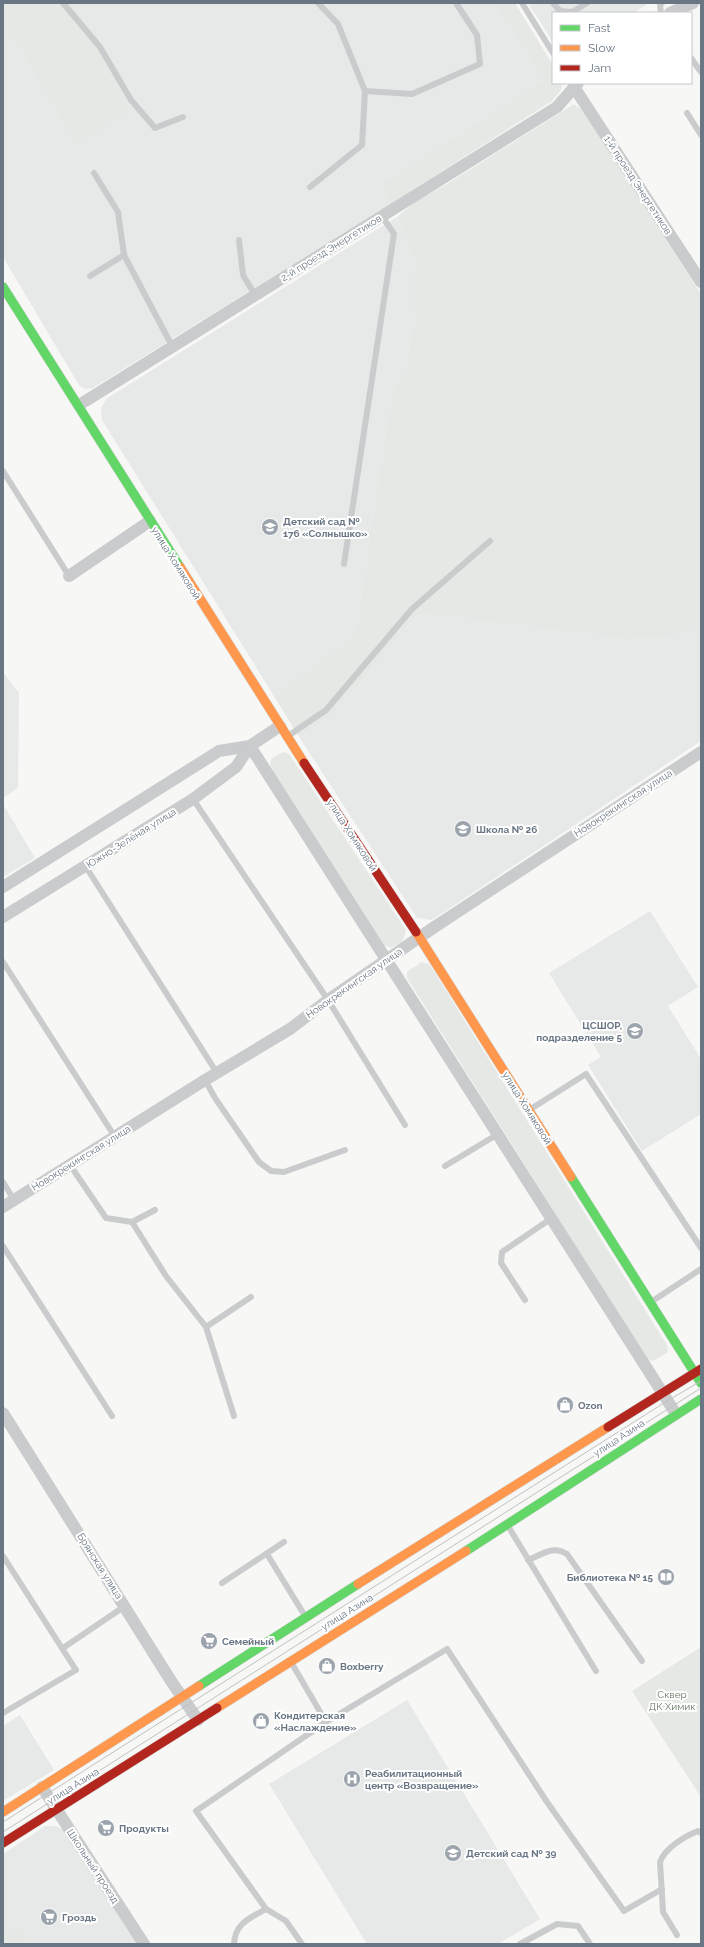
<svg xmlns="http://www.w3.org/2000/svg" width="704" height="1947" viewBox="0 0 704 1947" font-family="Raleway,sans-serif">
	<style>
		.built { fill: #e7e9e9 }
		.green { fill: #e5e8e4 }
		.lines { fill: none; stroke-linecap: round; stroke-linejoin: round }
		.fast-casing { stroke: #d3d4d4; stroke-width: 10 }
		.slow-casing { stroke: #d3d4d4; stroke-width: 10 }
		.jam-casing { stroke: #d3d4d4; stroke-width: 10 }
		.lane { stroke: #cacbcc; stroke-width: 6 }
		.street { stroke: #cacbcc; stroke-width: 12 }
		.fast { stroke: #63d668; stroke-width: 9 }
		.slow { stroke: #ff974d; stroke-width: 9 }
		.jam { stroke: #b3261e; stroke-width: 9 }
		.tram { stroke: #c0c1c3; stroke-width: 1 }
		.labels { text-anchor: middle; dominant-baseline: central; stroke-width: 4; stroke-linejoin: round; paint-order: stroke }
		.street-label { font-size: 10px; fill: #697684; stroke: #fff }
		.poi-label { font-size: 10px; font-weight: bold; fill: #697684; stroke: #fff; text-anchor: start }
		.park-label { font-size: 10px; fill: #667763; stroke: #fff }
	</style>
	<rect width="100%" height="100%" fill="#f7f7f6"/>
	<!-- built -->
	<g class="built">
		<polygon points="73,3 494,3 543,80 380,184 390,204 93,388 85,389 79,385 3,257 3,46 14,39 75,144 123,74"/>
		<polygon points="528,3 649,3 633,13 553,13 553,42"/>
		<polygon points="397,217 415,266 415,313 405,371 391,394 355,634 274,696 102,420 101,409 106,399"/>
		<polygon points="418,614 630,640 676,636 701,624 701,741 432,920 417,918 299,737 332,717"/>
		<polygon points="3,672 19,693 18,788 3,798"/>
		<polygon points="3,804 35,858 3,877"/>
		<polygon points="650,911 698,987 668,1006 701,1059 701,1114 642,1151 588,1065 601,1057 549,973"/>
		<polygon points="407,1700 540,1919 498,1944 367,1944 269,1784"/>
		<polygon points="20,1715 54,1770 3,1801 3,1726"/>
		<polygon points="45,1826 55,1826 63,1829 137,1944 35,1944 22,1925 3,1938 3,1854"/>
	</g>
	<!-- green -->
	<g class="green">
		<polygon points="3,3 73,3 123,74 127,112 75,144 14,39 3,46"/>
		<polygon points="494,3 515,3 553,65 553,83 562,83 561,90 552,101 390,204 380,184 543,80"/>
		<polygon points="574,104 582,110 701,294 701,624 676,636 630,640 418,614 332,717 299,737 274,696 355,634 391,394 405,371 415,313 415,266 397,217 416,201 444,186"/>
		<polygon points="283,752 289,754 406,930 402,942 391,948 382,945 272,770 270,763 272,758"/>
		<polygon points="422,962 430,965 667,1345 668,1352 653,1361 647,1359 407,978 407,972"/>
		<polygon points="701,1647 701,1797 632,1691"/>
		<polygon points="22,1925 35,1944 3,1944 3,1938"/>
	</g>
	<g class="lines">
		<!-- fast casing -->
		<g class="fast-casing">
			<g id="fast">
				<polyline points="3,287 180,567"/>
				<polyline points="571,1177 701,1383"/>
				<polyline points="466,1551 701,1399"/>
				<polyline points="199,1686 358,1584"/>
			</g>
		</g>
		<!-- slow casing -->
		<g class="slow-casing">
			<g id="slow">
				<polyline points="180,567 304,763"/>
				<polyline points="416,932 571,1177"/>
				<polyline points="358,1584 608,1427"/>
				<polyline points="217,1708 466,1551"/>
				<polyline points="3,1812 199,1686"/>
			</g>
		</g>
		<!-- jam casing -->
		<g class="jam-casing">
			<g id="jam">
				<polyline points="304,763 416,932"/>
				<polyline points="608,1427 701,1369"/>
				<polyline points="3,1843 217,1708"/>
			</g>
		</g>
		<!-- lane -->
		<g class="lane">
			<polyline points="63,3 100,47 131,100 155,128 183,117"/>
			<polyline points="522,3 553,53"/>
			<polyline points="553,3 560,11 572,12 587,3"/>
			<polyline points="661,13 660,5 662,3"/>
			<polyline points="691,58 701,72"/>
			<polyline points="365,91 412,94 480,64 477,35 456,3"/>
			<polyline points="687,113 701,135"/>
			<polyline points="94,173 118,212 124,255 172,346"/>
			<polyline points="310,187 362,145 365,91 338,24 318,3"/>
			<polyline points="239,240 243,275 255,295"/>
			<polyline points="90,276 124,255"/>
			<polyline points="3,471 69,576"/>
			<polyline points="344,564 394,234 382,216"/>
			<polyline points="288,736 326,710 412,609 490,541"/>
			<polyline points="193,799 328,1000 405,1125"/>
			<polyline points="86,867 217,1073"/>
			<polyline points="3,962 115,1137"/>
			<polyline points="205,1080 215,1098 259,1162 271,1171 284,1172 345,1150"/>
			<polyline points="529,1110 586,1074 701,1248"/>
			<polyline points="70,1165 106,1218 132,1222 166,1276 206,1327 234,1416"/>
			<polyline points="445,1166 498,1134"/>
			<polyline points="3,1182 14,1200"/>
			<polyline points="132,1222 155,1210"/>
			<polyline points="3,1246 112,1416"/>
			<polyline points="525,1300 501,1263 502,1252 552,1218"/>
			<polyline points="651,1302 701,1269"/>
			<polyline points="206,1327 251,1297"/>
			<polyline points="508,1526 596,1671"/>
			<polyline points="267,1554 305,1616"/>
			<polyline points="3,1556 76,1670 3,1713"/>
			<path d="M528 1560C543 1554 553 1545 567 1554L642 1661"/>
			<polyline points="222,1583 284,1542"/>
			<polyline points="63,1648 125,1606"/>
			<polyline points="291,1662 326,1722 196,1811 266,1909 286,1921 302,1944"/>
			<polyline points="326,1722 447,1649 547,1802 624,1911 662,1889"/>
			<path d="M677 1935 663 1912 660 1862C665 1848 685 1836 698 1831L701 1833"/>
			<path d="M234 1944C235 1923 250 1918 266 1909"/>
			<polyline points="520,1944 557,1924 578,1926 590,1944"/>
		</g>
		<!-- street -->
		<g class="street">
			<polyline points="670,13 693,3"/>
			<polyline points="574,87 701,282"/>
			<polyline points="79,405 557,107 578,83"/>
			<polyline points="69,576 150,521"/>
			<polyline points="3,887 219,751 250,746 280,726"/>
			<polyline points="3,917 193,799 236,767 250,746 676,1414"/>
			<polyline points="3,1207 205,1080 290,1029 328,1000 433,928 701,752"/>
			<polyline points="3,1413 171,1681 198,1720"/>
			<polyline points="42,1787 144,1944"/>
		</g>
		<!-- fast -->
		<use href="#fast" class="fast"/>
		<!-- slow -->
		<use href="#slow" class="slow"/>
		<!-- jam -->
		<use href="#jam" class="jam"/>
		<!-- tram -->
		<g class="tram">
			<polyline points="3,1822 667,1401 701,1381"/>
			<polyline points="3,1832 701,1388"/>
		</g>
	</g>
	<!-- icons -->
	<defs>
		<g id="school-disc" transform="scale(0.9)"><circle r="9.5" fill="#9ba3ac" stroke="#fff"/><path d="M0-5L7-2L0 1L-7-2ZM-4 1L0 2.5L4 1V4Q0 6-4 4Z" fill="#fff"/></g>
		<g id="shop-disc" transform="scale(0.9)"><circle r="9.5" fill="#9ba3ac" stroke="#fff"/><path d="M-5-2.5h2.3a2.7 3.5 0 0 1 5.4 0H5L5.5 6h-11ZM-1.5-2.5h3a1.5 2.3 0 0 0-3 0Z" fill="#fff"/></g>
		<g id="library-disc" transform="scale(0.9)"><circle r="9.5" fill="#9ba3ac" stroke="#fff"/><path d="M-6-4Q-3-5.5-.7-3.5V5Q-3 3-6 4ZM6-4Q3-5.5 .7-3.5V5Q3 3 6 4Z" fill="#fff"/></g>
		<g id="supermarket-disc" transform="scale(0.9)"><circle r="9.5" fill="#9ba3ac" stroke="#fff"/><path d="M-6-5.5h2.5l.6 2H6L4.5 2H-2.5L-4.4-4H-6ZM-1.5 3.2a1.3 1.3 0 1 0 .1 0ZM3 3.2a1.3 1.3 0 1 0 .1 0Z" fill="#fff"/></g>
		<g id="hospital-disc" transform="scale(0.9)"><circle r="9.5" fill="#9ba3ac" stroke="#fff"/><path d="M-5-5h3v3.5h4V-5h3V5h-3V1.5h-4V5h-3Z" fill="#fff"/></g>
	</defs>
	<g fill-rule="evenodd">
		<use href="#school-disc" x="270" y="527"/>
		<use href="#school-disc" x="463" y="829"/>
		<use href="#school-disc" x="635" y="1031"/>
		<use href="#shop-disc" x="565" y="1405"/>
		<use href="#library-disc" x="666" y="1577"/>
		<use href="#supermarket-disc" x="209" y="1641"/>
		<use href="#shop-disc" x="327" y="1666"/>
		<use href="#shop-disc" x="261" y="1721"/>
		<use href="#hospital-disc" x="352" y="1779"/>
		<use href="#supermarket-disc" x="106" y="1828"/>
		<use href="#school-disc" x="453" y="1853"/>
		<use href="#supermarket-disc" x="49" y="1917"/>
	</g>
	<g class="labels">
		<!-- street labels -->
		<g class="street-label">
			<text transform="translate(638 185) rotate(57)">1-й проезд Энергетиков</text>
			<text transform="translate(331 248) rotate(-32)">2-й проезд Энергетиков</text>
			<text transform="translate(176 563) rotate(58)">улица Хомяковой</text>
			<text transform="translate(623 803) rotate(-33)">Новокрекингская улица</text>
			<text transform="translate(352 835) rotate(57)">улица Хомяковой</text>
			<text transform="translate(131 838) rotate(-32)">Южно-Зелёная улица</text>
			<text transform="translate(354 983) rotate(-35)">Новокрекингская улица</text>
			<text transform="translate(527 1108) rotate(58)">улица Хомяковой</text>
			<text transform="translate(81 1158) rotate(-32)">Новокрекингская улица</text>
			<text transform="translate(619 1438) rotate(-33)">улица Азина</text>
			<text transform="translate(100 1566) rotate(58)">Брянская улица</text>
			<text transform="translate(347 1612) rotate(-32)">улица Азина</text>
			<text transform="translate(73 1786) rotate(-32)">улица Азина</text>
			<text transform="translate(93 1866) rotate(57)">Школьный проезд</text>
		</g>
		<!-- poi labels -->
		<g class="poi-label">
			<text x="283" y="521">Детский сад №<tspan x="283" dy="12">176 «Солнышко»</tspan></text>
			<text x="476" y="829">Школа № 26</text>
			<text x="622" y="1025" text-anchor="end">ЦСШОР,<tspan x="622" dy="12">подразделение 5</tspan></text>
			<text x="578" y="1405">Ozon</text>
			<text x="653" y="1577" text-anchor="end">Библиотека № 15</text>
			<text x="222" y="1641">Семейный</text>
			<text x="340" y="1666">Boxberry</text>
			<text x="274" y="1715">Кондитерская<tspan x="274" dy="12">«Наслаждение»</tspan></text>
			<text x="365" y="1773">Реабилитационный<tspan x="365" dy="12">центр «Возвращение»</tspan></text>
			<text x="119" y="1828">Продукты</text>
			<text x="466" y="1853">Детский сад № 39</text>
			<text x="62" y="1917">Гроздь</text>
		</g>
		<!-- park labels -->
		<g class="park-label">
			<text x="672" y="1694">Сквер<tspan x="672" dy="12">ДК Химик</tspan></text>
		</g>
	</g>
	<!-- border -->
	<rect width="704" height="1947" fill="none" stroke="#697684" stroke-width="8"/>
	<!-- legend -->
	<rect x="552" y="12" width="140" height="72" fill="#ffffff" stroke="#c3c8ce"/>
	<rect x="560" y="25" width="20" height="6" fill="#63d668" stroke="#c3c8ce"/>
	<text x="588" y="32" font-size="12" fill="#697684">Fast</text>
	<rect x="560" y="45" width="20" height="6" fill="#ff974d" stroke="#c3c8ce"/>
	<text x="588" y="52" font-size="12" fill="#697684">Slow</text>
	<rect x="560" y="65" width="20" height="6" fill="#b3261e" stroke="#c3c8ce"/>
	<text x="588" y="72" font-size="12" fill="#697684">Jam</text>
</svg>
